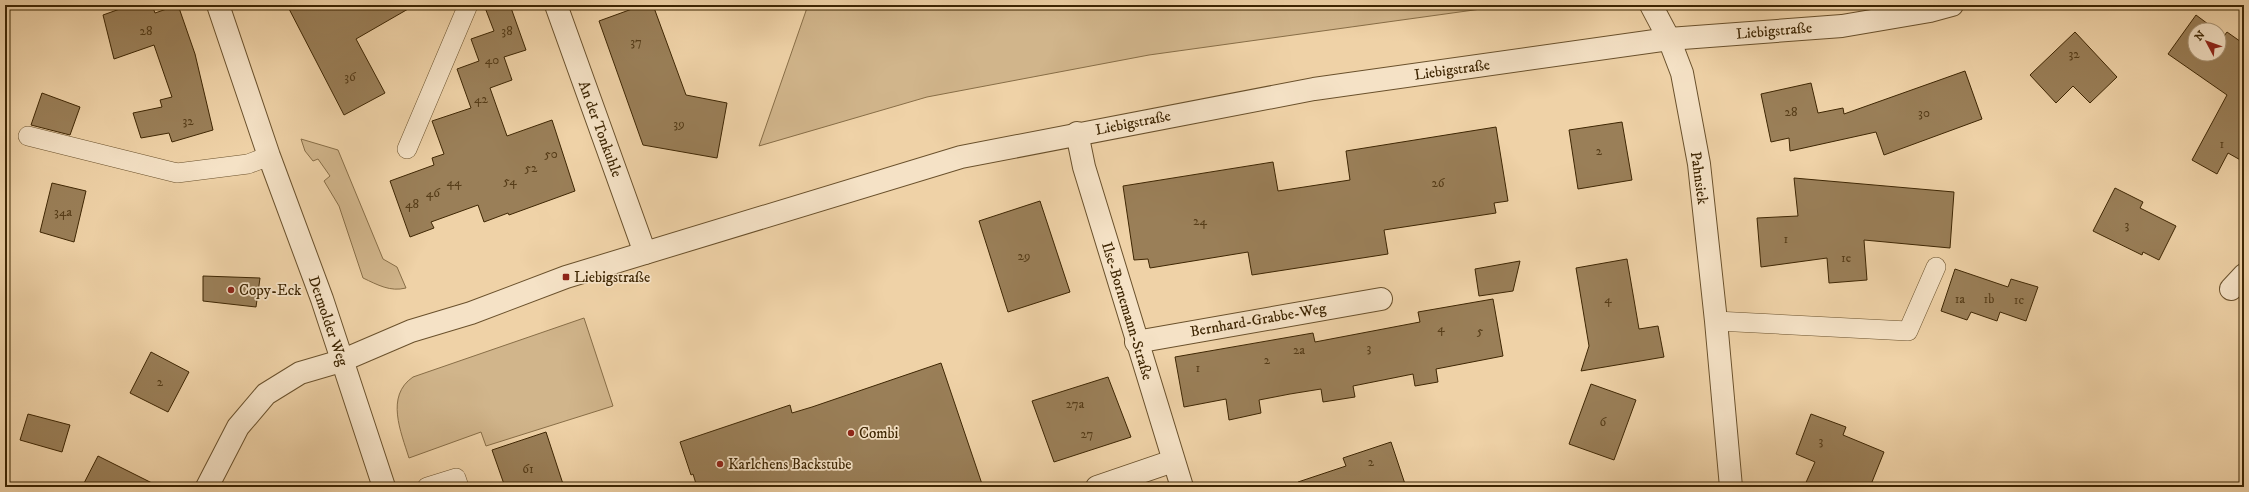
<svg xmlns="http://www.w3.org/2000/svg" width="2249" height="492" viewBox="0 0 2249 492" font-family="'IM FELL DW Pica',serif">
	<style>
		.green { fill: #d1b58b; stroke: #886e47 }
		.building { fill: #9a7f58; stroke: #3e2603 }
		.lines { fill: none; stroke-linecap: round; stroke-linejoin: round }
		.service-casing { stroke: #6a512c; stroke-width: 20 }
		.minor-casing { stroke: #6a512c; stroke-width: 24 }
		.tertiary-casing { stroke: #6a512c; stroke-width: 24 }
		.service { stroke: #f5e2c6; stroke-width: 19 }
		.minor { stroke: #f5e2c6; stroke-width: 22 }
		.tertiary { stroke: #f5e2c6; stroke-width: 22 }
		.poi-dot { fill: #8f2418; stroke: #f5e2c6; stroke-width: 1.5 }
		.labels { text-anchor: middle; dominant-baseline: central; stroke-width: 3.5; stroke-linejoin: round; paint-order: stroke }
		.number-label { font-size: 13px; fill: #553c18 }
		.street-label { font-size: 15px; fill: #3e2603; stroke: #f5e2c6 }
		.poi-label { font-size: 15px; fill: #3e2603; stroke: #f5e2c6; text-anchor: start }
	</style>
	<rect width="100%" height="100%" fill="#efd2a7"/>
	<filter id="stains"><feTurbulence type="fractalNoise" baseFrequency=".005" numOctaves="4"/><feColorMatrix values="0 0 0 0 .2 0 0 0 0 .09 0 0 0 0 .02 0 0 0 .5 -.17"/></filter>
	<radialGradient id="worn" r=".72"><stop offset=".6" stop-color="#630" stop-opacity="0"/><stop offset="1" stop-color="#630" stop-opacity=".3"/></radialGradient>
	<!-- green -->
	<g class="green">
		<polygon points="808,5 1510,5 1149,55 927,97 759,146"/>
		<path d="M301 139 338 150 383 259 397 267 406 288C390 292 378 285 363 278L339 206 324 181 330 176 318 159 313 161 305 151Z"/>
		<path d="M584 318 613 406 486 446 481 432 409 458C401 432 385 396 413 377Z"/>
	</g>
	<!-- building -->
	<g class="building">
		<polygon points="131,5 152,5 155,13 178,5 195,54 213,130 172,142 169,133 141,138 133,113 162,107 160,100 172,97 154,45 114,59 103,15"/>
		<polygon points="287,5 415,5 356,39 385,93 344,115"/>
		<polygon points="484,5 510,5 526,50 504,57 512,80 490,88 507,136 552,120 575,191 509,215 508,213 484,222 478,205 431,222 434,228 410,237 390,181 434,165 432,158 444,154 432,121 471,108 457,69 479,61 471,39 494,31"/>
		<polygon points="643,5 653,5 686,95 727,103 717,158 643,145 599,21"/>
		<polygon points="2196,15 2216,30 2195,30 2195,54 2219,54 2219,32 2224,36 2227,32 2244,44 2244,162 2228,153 2217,174 2192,160 2227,95 2168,54"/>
		<polygon points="2075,32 2117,77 2090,103 2073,86 2056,103 2030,75"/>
		<polygon points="1965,71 1982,119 1884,155 1876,132 1790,151 1789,138 1771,142 1761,94 1811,83 1818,113 1843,108 1844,114"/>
		<polygon points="42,93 80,107 70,135 31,125"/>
		<polygon points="1622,122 1632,180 1578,189 1569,130"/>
		<polygon points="1496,127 1508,201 1494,203 1496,213 1384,230 1388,254 1252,275 1248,252 1150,268 1148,259 1134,260 1123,186 1273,162 1278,191 1350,180 1346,151"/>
		<polygon points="1794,178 1954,192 1950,248 1864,240 1867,280 1829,283 1827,258 1761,267 1757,218 1798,216"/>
		<polygon points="52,183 86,191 74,242 40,232"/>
		<polygon points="2115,188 2143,202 2140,208 2176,226 2159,260 2143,252 2142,255 2093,231"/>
		<polygon points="1040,201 1070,292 1008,312 979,221"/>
		<polygon points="1627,259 1639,329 1658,326 1664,357 1581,371 1589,346 1576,268"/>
		<polygon points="1520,261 1513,291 1479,296 1475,269"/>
		<polygon points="1955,269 2008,287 2011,279 2038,287 2026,321 2000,312 1997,321 1971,312 1967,320 1941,311"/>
		<polygon points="203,276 260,278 256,307 203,301"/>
		<polygon points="1493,299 1503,356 1436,369 1438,382 1415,386 1413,374 1353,386 1355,397 1323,402 1321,389 1290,394 1259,400 1261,413 1229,420 1226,399 1184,407 1175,357 1313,333 1315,342 1420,322 1418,312"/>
		<polygon points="151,352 189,372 168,412 130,393"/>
		<polygon points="941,363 983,487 697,487 693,474 691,475 680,442 790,405 792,413 812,407"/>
		<polygon points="1108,377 1131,437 1054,462 1032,401"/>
		<polygon points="1591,384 1636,400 1614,460 1569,444"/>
		<polygon points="28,414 70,425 62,452 20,440"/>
		<polygon points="1811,414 1846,427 1843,435 1884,452 1870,487 1804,487 1815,462 1796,454"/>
		<polygon points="546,432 564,487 505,487 492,450"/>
		<polygon points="1391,442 1406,487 1298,487 1298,482 1346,466 1343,458"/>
		<polygon points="98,456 160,487 82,487"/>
	</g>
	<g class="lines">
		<!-- service casing -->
		<g class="service-casing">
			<g id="service">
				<polyline points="28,136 177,173 248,164 269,156"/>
				<polyline points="407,149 468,5"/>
				<polyline points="1716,321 1908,331 1936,267"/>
				<polyline points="427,487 456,478 459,487"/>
			</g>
		</g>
		<!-- minor casing -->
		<g class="minor-casing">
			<g id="minor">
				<polyline points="556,5 645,253"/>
				<polyline points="1651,5 1669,39 1682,73 1699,164 1716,321 1731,487"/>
				<polyline points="1077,133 1084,167 1182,487"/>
				<polyline points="2231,289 2244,275"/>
				<polyline points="1136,342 1381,299"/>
				<polyline points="207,487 238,427 266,394 300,373 341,361 411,331 471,313 566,277 961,157 1314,89 1669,39 1842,26 1930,11 1952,5"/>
				<polyline points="1097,487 1173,461"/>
			</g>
		</g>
		<!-- tertiary casing -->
		<g class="tertiary-casing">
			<polyline id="tertiary" points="218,5 269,156 322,299 384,487"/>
		</g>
		<!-- service -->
		<use href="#service" class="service"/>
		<!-- minor -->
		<use href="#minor" class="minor"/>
		<!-- tertiary -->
		<use href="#tertiary" class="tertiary"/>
	</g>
	<!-- markers -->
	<g class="poi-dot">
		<rect x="562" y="273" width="8" height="8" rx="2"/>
		<circle cx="231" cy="290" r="4"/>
		<circle cx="851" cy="433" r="4"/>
		<circle cx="720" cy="464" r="4"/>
	</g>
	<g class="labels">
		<!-- number labels -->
		<g class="number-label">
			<text x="146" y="31">28</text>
			<text x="507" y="31">38</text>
			<text x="636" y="42">37</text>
			<text x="2074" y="54">32</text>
			<text x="492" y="60">40</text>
			<text x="350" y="77">36</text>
			<text x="481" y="99">42</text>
			<text x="1791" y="112">28</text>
			<text x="1924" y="113">30</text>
			<text x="188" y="121">32</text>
			<text x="679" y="124">39</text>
			<text x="2222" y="144">1</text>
			<text x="1599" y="151">2</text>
			<text x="551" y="154">50</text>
			<text x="531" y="168">52</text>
			<text x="510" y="181">54</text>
			<text x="454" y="182">44</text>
			<text x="1438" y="183">26</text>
			<text x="433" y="193">46</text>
			<text x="412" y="204">48</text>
			<text x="63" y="212">34a</text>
			<text x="1200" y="221">24</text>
			<text x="2127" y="225">3</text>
			<text x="1786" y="239">1</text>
			<text x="1024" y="256">29</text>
			<text x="1846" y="258">1e</text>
			<text x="1608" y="299">4</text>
			<text x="1960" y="299">1a</text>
			<text x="1989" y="299">1b</text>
			<text x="2019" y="300">1c</text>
			<text x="1441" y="328">4</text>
			<text x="1480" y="331">5</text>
			<text x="1369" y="348">3</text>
			<text x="1299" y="350">2a</text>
			<text x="1267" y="360">2</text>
			<text x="1198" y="368">1</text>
			<text x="160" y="382">2</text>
			<text x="1075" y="404">27a</text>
			<text x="1603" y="422">6</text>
			<text x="1087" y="434">27</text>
			<text x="1821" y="441">3</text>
			<text x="1371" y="462">2</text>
			<text x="528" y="469">61</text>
		</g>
		<!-- street labels -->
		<g class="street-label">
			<text transform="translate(1774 31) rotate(-5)">Liebigstraße</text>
			<text transform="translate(1452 70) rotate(-8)">Liebigstraße</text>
			<text transform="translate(1133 123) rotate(-11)">Liebigstraße</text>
			<text transform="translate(600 129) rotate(70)">An der Tonkuhle</text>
			<text transform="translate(1699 178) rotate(82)">Pahnsiek</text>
			<text transform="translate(1127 311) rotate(73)">Ilse-Bornemann-Straße</text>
			<text transform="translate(1258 320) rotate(-10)">Bernhard-Grabbe-Weg</text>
			<text transform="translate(328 321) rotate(71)">Detmolder Weg</text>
		</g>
		<!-- poi labels -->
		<g class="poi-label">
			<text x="574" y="277">Liebigstraße</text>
			<text x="239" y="290">Copy-Eck</text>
			<text x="859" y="433">Combi</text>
			<text x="728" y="464">Karlchens Backstube</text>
		</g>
	</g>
	<!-- margin -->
	<rect width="2249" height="492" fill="none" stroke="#efd2a7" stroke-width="20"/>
	<rect x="6" y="6" width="2237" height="480" fill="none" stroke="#3e2603" stroke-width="2"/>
	<rect x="10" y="10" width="2229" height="472" fill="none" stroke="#3e2603"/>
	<!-- north arrow -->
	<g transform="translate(2207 42) rotate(311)"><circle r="19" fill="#f5e2c6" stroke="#ac9778"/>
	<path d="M0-3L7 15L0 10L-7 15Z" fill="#8f2418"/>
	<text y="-6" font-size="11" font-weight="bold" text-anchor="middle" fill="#3e2603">N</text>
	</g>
	<rect width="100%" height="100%" filter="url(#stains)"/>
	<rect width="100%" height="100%" fill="url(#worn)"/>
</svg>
